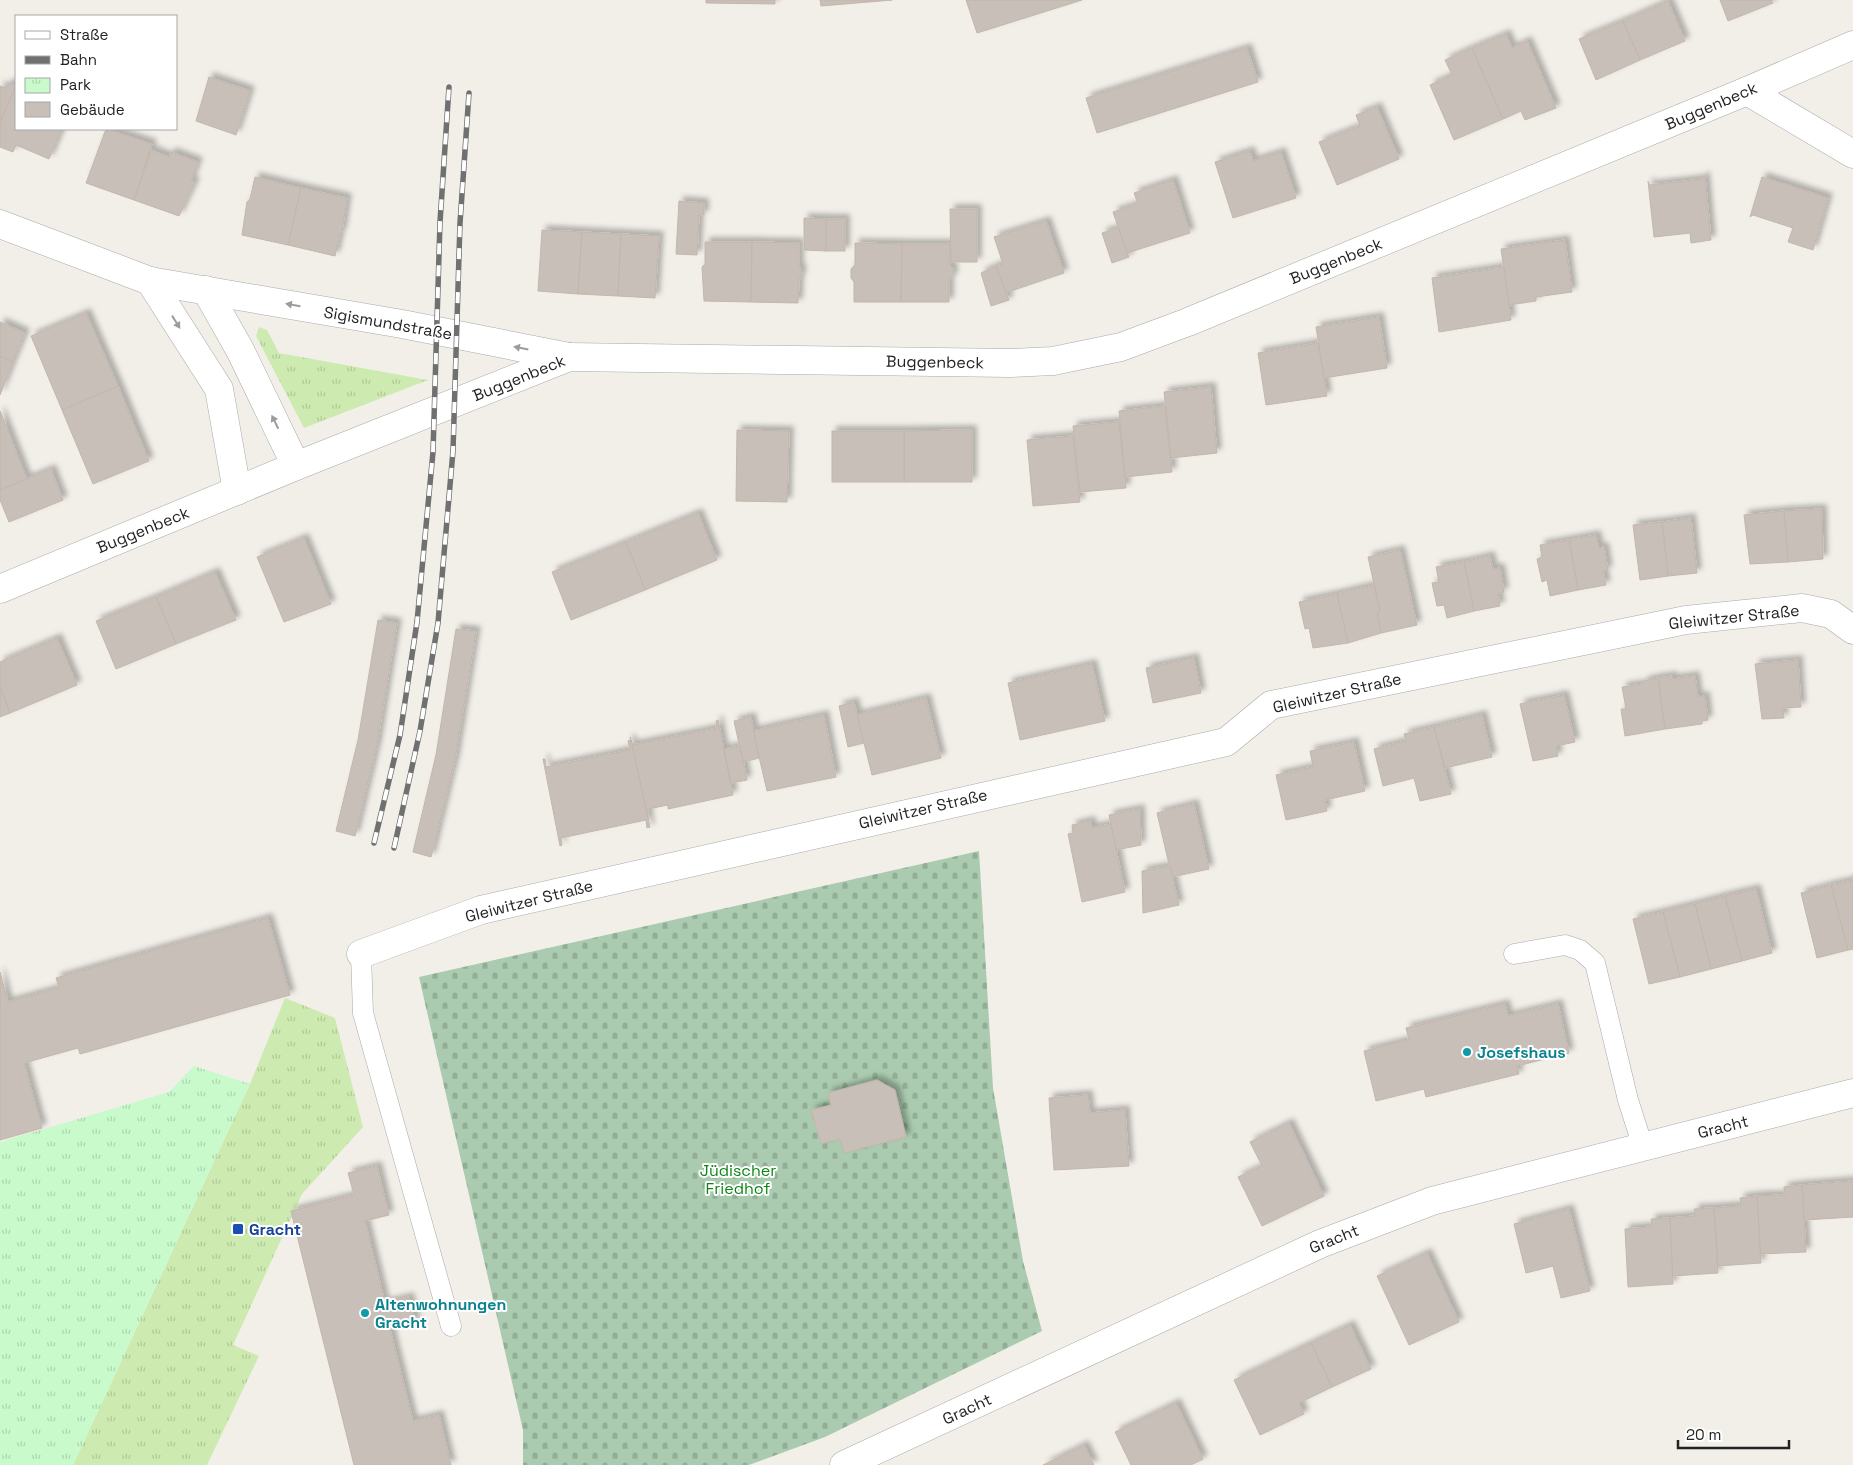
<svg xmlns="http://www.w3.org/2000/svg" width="1853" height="1465" viewBox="0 0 1853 1465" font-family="'Space Grotesk',sans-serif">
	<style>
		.grass { fill: url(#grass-tufts) }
		.cemetery { fill: url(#cemetery-stones) }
		.park { fill: url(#park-tufts) }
		.building { fill: #c7bfb8; stroke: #c4b6ab; filter: url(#shadow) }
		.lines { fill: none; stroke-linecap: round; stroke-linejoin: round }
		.service-casing { stroke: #a9a9a9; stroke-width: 21 }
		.minor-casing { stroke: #a9a9a9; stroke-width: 29 }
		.service { stroke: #fff; stroke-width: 20 }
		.minor { stroke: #fff; stroke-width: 28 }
		.rail-casing { stroke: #707070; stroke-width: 5.5 }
		.rail { stroke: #fff; stroke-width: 4; stroke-dasharray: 11; stroke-linecap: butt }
		.oneway { fill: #9c9c9c }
		.culture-dot { fill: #0f9aa8; stroke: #fff; stroke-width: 2 }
		.transit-dot { fill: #1a4fb4; stroke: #fff; stroke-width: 2 }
		.labels { text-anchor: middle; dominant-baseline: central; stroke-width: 4; stroke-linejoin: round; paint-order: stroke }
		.street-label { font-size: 16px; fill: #222; stroke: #fff }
		.culture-label { font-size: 16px; font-weight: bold; fill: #0d838f; stroke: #fff; text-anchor: start }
		.park-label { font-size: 16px; fill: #0c8416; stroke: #fff }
		.transit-label { font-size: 16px; font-weight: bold; fill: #164399; stroke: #fff; text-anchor: start }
	</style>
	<defs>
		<pattern id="grass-tufts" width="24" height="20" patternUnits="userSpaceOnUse" patternTransform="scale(1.25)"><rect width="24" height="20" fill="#cdebb0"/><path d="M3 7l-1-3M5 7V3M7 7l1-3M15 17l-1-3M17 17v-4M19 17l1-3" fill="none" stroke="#b0c997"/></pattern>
		<pattern id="cemetery-stones" width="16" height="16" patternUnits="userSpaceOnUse" patternTransform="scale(1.25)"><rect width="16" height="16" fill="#aacbaf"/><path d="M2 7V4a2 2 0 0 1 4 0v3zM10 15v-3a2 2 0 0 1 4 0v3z" fill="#92ae96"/></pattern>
		<pattern id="park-tufts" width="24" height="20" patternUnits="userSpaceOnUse" patternTransform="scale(1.25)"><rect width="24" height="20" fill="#c8facc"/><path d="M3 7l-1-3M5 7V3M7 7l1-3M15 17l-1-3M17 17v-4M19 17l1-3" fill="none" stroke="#acd6af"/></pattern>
		<filter id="shadow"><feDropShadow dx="4.5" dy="-4.5" stdDeviation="2.5" flood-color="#0004"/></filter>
	</defs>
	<rect width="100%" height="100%" fill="#f2efe9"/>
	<!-- grass -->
	<g class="grass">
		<polygon points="259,327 267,330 279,353 428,380 304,428 256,336"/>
		<polygon points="285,998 335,1018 363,1127 302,1194 233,1345 259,1356 207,1465 73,1465 250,1084"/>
	</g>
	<!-- cemetery -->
	<polygon class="cemetery" points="979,851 993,1088 1023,1261 1042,1331 825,1437 749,1465 523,1465 523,1430 419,977"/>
	<!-- park -->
	<polygon class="park" points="194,1066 250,1084 73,1465 0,1465 0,1142 169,1092"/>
	<!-- building -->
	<g class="building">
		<polygon points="706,0 775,0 775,4 706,3"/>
		<polygon points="820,0 892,0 821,6"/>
		<polygon points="966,0 1082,0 977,33"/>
		<polygon points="1720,0 1771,0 1773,3 1728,21"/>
		<polygon points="1668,1 1685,41 1640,60 1623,21"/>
		<polygon points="1623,21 1640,60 1596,80 1579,39"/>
		<polygon points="1506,34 1512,48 1527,41 1556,108 1525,120 1521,111 1503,119 1472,48"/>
		<polygon points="1247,48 1258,82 1097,133 1086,98"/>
		<polygon points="1472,48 1503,119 1454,140 1430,85 1452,75 1445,60"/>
		<polygon points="209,77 250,91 236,135 196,121"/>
		<polygon points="8,83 16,86 0,122 0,86 6,88"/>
		<polygon points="16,86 16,129 62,129 49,159 16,145 13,152 0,147 0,122"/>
		<polygon points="1377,107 1399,159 1337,185 1319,142 1360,126 1356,115"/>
		<polygon points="106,129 152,144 134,200 86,183"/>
		<polygon points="151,150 169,157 171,152 198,162 191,181 195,182 179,216 134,200"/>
		<polygon points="1250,151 1253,161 1281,152 1296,198 1233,218 1215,162"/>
		<polygon points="1703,176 1705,176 1711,240 1691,243 1690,233 1654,237 1648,181 1650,185 1703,179"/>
		<polygon points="255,177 301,188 288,245 242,235 247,202 250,199"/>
		<polygon points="1762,177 1828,198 1813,250 1788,242 1793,228 1753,215 1750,217"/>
		<polygon points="1173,180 1190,233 1127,253 1113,212 1138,204 1134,193"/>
		<polygon points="301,188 347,198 342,231 340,234 335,256 288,245"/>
		<polygon points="679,201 704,203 704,215 699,215 697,255 676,254"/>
		<polygon points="950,209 977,209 977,262 951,262"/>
		<polygon points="804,218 826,219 826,251 804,250"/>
		<rect x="826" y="219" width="19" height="32"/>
		<polygon points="1046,221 1064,273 1005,293 996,266 1003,264 994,237"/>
		<polygon points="1118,228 1129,257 1112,263 1102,233"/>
		<polygon points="542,230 582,232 578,294 538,291"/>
		<polygon points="582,232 621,234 618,296 578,294"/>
		<polygon points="621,234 659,236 655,298 618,296"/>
		<polygon points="1565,240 1572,292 1536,297 1536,301 1509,305 1501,249"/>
		<polygon points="705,242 752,242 751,302 704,301 702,267 705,264"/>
		<polygon points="752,242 799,243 799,265 802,273 799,281 798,303 751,302"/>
		<polygon points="855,243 902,244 901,302 854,302 854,282 851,278 851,269 855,265"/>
		<polygon points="902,244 950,244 950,265 953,269 953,276 949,281 949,302 901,302"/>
		<polygon points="996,266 1009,300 991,306 981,273"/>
		<polygon points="1504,267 1511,320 1439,332 1432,278"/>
		<polygon points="86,313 118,386 62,410 31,336"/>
		<polygon points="1379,317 1387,368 1324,378 1316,327"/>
		<polygon points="0,322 25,333 13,362 0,356"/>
		<polygon points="1318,343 1327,396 1266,405 1258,353"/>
		<polygon points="0,356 13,362 0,395"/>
		<polygon points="118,386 149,461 93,484 62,410"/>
		<polygon points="1211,387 1217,453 1171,458 1164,392"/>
		<polygon points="1165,406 1172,472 1125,477 1119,411"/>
		<polygon points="0,411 27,479 0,490"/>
		<polygon points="1119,422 1126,488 1080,492 1073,426"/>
		<polygon points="737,430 789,431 787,502 736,501"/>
		<polygon points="972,430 972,482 904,482 904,431"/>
		<rect x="832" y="431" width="72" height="51"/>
		<polygon points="1073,436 1080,502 1033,506 1027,440"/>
		<polygon points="51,469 63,500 9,522 0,500 0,490"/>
		<polygon points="1822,509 1823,559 1788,562 1784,511"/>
		<polygon points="1784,511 1788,562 1750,564 1744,515"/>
		<polygon points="698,513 717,560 645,590 626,542"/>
		<polygon points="1691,518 1697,573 1668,576 1662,522"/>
		<polygon points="1662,522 1668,576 1640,580 1633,525"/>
		<polygon points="1596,535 1599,548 1604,547 1608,570 1603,571 1606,585 1578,590 1569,540"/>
		<polygon points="304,538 331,604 284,622 257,557"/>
		<polygon points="1569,540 1578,590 1550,596 1547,580 1542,582 1537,559 1542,557 1540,545"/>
		<polygon points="626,542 645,590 571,620 552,572"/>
		<polygon points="1400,550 1417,625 1381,633 1377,612 1380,611 1368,557"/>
		<polygon points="1490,556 1493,569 1500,568 1504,592 1498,593 1500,606 1474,611 1464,562"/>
		<polygon points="1464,562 1474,611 1447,618 1444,605 1437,606 1432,583 1439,582 1436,567"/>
		<polygon points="215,572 236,620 176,644 156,597"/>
		<polygon points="1374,585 1380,611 1377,612 1381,633 1348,643 1337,594"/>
		<polygon points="1337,594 1348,643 1313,648 1309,628 1305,629 1299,602"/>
		<polygon points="156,597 176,644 116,669 96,621"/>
		<polygon points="378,620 397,623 377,744 355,836 336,831 358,740"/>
		<polygon points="456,629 476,631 455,759 431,857 413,852 436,755"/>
		<polygon points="57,638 77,685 10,713 0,687 0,662"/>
		<polygon points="1194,658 1201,693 1153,703 1146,668"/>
		<polygon points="1798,660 1801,707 1783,708 1784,718 1762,719 1755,664"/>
		<polygon points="1092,664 1105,721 1020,740 1008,683"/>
		<polygon points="1672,676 1673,679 1695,676 1698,697 1705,696 1708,720 1702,721 1702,724 1665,729 1658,678"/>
		<polygon points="1658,678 1665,729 1625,736 1621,709 1626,709 1622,687 1644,684 1644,681"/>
		<polygon points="0,687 10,713 0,717"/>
		<polygon points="1564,695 1575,742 1556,746 1558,756 1533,761 1520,704"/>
		<polygon points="926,698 941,758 872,775 857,715"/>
		<polygon points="854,702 864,743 848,747 839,706"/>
		<polygon points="824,715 836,777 767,791 753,731"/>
		<polygon points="1482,715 1492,757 1445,768 1434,727"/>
		<polygon points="751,717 759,758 743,762 734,721"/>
		<polygon points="718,720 733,795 668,809 668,805 648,809 648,819 630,737 633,745 717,728 716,721"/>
		<polygon points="1434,727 1451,794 1420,801 1414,778 1383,786 1374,749 1406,741 1404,734"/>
		<polygon points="631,740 650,827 647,828 646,820 561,838 562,845 560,846 543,759 545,759 546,767 630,750 628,741"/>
		<polygon points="1354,742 1365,791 1325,800 1327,811 1286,820 1276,775 1313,767 1310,751"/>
		<polygon points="740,746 747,780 731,783 724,749"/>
		<polygon points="1194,804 1209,869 1172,877 1157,813"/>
		<polygon points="1140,809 1141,845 1116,850 1109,815"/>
		<polygon points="1091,821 1092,828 1111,824 1125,892 1082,902 1068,834 1073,833 1072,825"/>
		<polygon points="1170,866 1179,905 1143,913 1142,871"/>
		<polygon points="1853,880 1853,949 1848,950 1831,885"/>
		<polygon points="1831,885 1848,950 1817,958 1801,893"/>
		<polygon points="1756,889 1772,953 1742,961 1725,896"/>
		<polygon points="1725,896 1742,961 1711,969 1695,904"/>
		<polygon points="1695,904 1711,969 1680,977 1663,912"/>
		<polygon points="1663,912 1680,977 1649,984 1633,919"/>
		<polygon points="268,918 290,995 80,1054 78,1048 24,1063 42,1128 0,1140 0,972 8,1002 59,988 56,978"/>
		<polygon points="1505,1004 1508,1016 1558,1004 1569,1053 1517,1066 1519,1074 1474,1085 1426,1097 1424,1089 1376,1101 1364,1051 1409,1040 1406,1028"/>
		<polygon points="877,1080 895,1090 906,1137 844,1153 840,1139 821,1144 811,1110 831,1105 828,1093"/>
		<polygon points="1088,1095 1090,1113 1125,1110 1129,1166 1054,1170 1049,1098"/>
		<polygon points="1289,1123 1324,1196 1262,1226 1238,1177 1262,1166 1250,1142"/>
		<polygon points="377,1166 389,1215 365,1221 385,1303 409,1297 416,1323 390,1329 413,1421 439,1415 451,1465 354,1465 291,1211 354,1195 348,1173"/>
		<polygon points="1853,1181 1853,1217 1804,1220 1802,1185"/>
		<polygon points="1802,1185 1806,1252 1760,1254 1757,1196 1784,1195 1784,1187"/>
		<polygon points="1757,1196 1761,1263 1718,1266 1714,1208 1741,1206 1740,1198"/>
		<polygon points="1714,1208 1718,1273 1672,1276 1670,1218 1695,1216 1694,1209"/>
		<polygon points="1569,1209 1590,1291 1561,1298 1553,1266 1526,1273 1514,1224"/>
		<polygon points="1670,1218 1673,1284 1628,1287 1625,1229 1652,1227 1651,1219"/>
		<polygon points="1427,1253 1459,1322 1409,1345 1377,1276"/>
		<polygon points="1350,1325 1371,1369 1332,1387 1311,1343"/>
		<polygon points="1311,1343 1332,1387 1299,1403 1304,1414 1260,1435 1234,1380"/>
		<polygon points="1176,1403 1203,1459 1191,1465 1131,1465 1115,1432"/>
		<polygon points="1084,1445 1094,1465 1043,1465"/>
	</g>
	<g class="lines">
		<!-- service casing -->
		<g class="service-casing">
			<g id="service">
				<polyline points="361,954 363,1013 451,1326"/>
				<polyline points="1514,954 1565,945 1580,950 1595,963 1628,1100 1643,1147"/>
			</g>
		</g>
		<!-- minor casing -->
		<g class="minor-casing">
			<g id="minor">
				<polyline points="1747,91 1853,154"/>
				<polyline points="0,224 150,281 402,324 569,357"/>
				<polyline points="150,281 219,389 237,491"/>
				<polyline points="206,290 240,350 296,466"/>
				<polyline points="0,589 296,466 569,357 1010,363 1053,361 1121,347 1188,322 1747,91 1853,45"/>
				<polyline points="361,954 481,910 1226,742 1271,705 1686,620 1802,608 1831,614 1853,630"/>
				<polyline points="844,1465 1320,1244 1432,1201 1853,1093"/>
			</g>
		</g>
		<!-- service -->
		<use href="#service" class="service"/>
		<!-- minor -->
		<use href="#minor" class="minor"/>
		<!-- rail casing -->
		<g class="rail-casing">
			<g id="rail">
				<polyline points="374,843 400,735 417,622 433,452 440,222 449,87"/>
				<polyline points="394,848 420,731 438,623 453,451 460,223 469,93"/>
			</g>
		</g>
		<!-- rail -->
		<use href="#rail" class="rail"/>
	</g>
	<!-- one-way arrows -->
	<defs><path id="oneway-solid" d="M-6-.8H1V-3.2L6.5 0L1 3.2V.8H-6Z" transform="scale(1.25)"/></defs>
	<g class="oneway">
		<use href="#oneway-solid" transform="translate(293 305) rotate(-170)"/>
		<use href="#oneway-solid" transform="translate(176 322) rotate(58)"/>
		<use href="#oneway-solid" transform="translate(521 348) rotate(-169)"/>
		<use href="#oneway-solid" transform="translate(275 422) rotate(-116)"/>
	</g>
	<!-- markers -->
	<g class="culture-dot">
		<circle cx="1467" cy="1052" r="5"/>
		<circle cx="365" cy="1313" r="5"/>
	</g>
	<rect class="transit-dot" x="232" y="1223" width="12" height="12" rx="2.5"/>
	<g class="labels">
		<!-- street labels -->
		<g class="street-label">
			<text transform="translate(1711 106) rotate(-23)">Buggenbeck</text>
			<text transform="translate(1336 261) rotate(-22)">Buggenbeck</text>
			<text transform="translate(388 323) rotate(10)">Sigismundstraße</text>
			<text transform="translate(935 362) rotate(1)">Buggenbeck</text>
			<text transform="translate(519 378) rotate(-22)">Buggenbeck</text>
			<text transform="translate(143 530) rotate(-22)">Buggenbeck</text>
			<text transform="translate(1734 617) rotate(-6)">Gleiwitzer Straße</text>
			<text transform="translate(1337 693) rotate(-13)">Gleiwitzer Straße</text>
			<text transform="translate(923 809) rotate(-13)">Gleiwitzer Straße</text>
			<text transform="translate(529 901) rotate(-14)">Gleiwitzer Straße</text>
			<text transform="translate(1723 1127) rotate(-14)">Gracht</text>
			<text transform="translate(1334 1239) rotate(-22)">Gracht</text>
			<text transform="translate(967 1409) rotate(-25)">Gracht</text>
		</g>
		<!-- culture labels -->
		<g class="culture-label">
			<text x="1477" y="1052">Josefshaus</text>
			<text x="375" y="1304">Altenwohnungen<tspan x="375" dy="18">Gracht</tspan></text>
		</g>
		<!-- park labels -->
		<g class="park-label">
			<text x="738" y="1170">Jüdischer<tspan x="738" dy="18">Friedhof</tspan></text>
		</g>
		<!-- transit labels -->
		<g class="transit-label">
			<text x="249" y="1229">Gracht</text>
		</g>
	</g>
	<!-- legend -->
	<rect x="15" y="15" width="162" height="115" fill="#ffffff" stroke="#a7a7a7"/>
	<rect x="25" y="31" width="25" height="8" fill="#ffffff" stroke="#a7a7a7"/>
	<text x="60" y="40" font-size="15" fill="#222222">Straße</text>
	<rect x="25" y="56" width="25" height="8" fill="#707070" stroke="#a7a7a7"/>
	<text x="60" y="65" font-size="15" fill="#222222">Bahn</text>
	<rect x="25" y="78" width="25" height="15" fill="url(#park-tufts)" stroke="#a7a7a7"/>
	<text x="60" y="90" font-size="15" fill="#222222">Park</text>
	<rect x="25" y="102" width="25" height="15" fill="#c7bfb8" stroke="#a7a7a7"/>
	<text x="60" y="115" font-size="15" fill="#222222">Gebäude</text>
	<!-- scale -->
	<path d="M1678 1440v8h111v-8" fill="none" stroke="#222222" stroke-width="2.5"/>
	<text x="1686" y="1440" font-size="15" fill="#222222" stroke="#ffffff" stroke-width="4" paint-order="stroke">20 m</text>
</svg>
